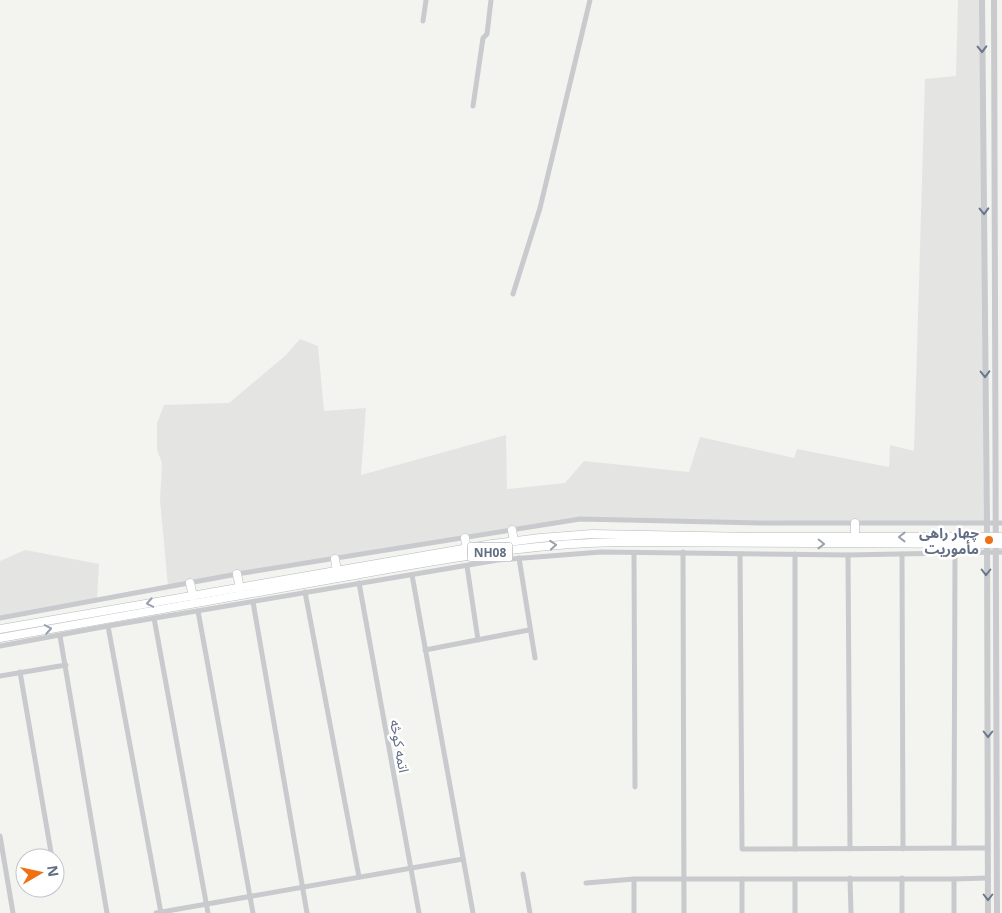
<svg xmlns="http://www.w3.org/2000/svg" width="1002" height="913" viewBox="0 0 1002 913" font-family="'Noto Sans','Noto Sans Arabic',sans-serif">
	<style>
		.built { fill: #e4e5e3 }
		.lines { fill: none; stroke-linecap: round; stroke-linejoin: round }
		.trunk-casing { stroke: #b8babd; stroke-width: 9 }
		.minor { stroke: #c8cace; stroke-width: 5 }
		.tertiary { stroke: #c8cace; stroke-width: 6 }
		.trunk { stroke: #fff; stroke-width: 8 }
		.oneway { stroke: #6b778a }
		.oneway2 { stroke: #98a1ae }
		.poi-dot { fill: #f07014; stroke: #fff; stroke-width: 2 }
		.labels { text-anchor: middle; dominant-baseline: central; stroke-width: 5; stroke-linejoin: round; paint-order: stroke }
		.shield { fill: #fff; stroke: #909aa8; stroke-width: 1 }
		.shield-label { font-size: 12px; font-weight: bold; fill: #616e83 }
		.poi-label { font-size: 14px; font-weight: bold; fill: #616e83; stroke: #fff; text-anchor: end }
		.street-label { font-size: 14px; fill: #616e83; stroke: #fff }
	</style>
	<rect width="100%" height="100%" fill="#f3f4ef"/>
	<!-- built -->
	<g class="built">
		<polygon points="958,0 982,0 987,523 580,519 168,586 160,500 162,463 157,450 157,423 164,405 229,403 286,355 300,339 318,346 324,411 366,408 361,475 506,435 507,489 565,483 584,461 689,472 700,437 794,458 797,449 889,467 890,445 914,451 925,79 956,76"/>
		<polygon points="25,550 99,564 97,601 0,618 0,561"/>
	</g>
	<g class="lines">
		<!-- trunk casing -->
		<g class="trunk-casing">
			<g id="trunk">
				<polyline points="512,530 514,541"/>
				<polyline points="855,537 855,523"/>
				<polyline points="465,538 467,549"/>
				<polyline points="335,559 337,571"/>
				<polyline points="237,574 240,588"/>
				<polyline points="190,583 193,596"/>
				<polyline points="0,629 492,544 540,538 592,534 754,537 1002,537"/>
				<path d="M0 638C117 617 233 596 349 576 440 560 530 543 622 542L1002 544"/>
			</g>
		</g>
		<!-- minor -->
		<g class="minor">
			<polyline points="423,21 426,0"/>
			<polyline points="473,106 483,38 487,34 491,0"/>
			<polyline points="513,294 540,208 590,0"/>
			<polyline points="683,552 684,913"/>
			<polyline points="634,553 635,787"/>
			<polyline points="740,554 742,849 988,848"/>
			<polyline points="795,554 795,849"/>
			<polyline points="902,554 903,849"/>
			<polyline points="848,555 850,849"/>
			<polyline points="519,558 535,658"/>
			<polyline points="467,566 478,640"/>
			<polyline points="412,575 473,913"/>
			<polyline points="359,583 419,913"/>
			<polyline points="305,592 359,877"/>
			<polyline points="253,602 307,913"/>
			<polyline points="198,611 253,913"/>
			<polyline points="0,618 237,574 580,519 761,523 1002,523"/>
			<polyline points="154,618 208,913"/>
			<polyline points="108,626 161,913"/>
			<polyline points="60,636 107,913"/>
			<polyline points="0,646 108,626 498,560 601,552 848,555 1002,552"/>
			<polyline points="425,650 529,630"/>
			<polyline points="20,672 52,858"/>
			<polyline points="0,676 66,665"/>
			<polyline points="0,836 13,913"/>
			<polyline points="954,848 955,553"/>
			<polyline points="523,874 530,913"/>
			<polyline points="850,878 851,913"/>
			<polyline points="902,878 902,913"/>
			<polyline points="634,879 634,913"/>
			<polyline points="742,879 742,913"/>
			<polyline points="795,879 795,913"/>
			<polyline points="586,883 634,879 954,879"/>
			<polyline points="156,913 463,859"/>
			<polyline points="954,913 954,879 988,878"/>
		</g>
		<!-- tertiary -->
		<g class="tertiary">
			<polyline points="982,0 987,523 988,913"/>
			<polyline points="994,0 997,913"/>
		</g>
		<!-- trunk -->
		<use href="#trunk" class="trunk"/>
	</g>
	<!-- one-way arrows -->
	<defs><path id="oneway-chevron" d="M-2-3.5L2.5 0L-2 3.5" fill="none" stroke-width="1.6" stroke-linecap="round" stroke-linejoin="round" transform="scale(1.25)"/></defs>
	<g class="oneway">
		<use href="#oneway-chevron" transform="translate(982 49) rotate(89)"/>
		<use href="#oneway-chevron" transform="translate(984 211) rotate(89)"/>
		<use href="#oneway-chevron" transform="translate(985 374) rotate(89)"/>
		<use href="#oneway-chevron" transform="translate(986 572) rotate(90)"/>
		<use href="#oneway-chevron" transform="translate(988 734) rotate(90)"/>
		<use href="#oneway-chevron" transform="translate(988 897) rotate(90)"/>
	</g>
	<g class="oneway2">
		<use href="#oneway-chevron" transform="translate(902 537) rotate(-180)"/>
		<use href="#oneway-chevron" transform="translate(821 544) rotate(1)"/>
		<use href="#oneway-chevron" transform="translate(553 545) rotate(-5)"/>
		<use href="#oneway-chevron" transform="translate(150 603) rotate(170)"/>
		<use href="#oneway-chevron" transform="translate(48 629) rotate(-10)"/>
	</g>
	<!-- markers -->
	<circle class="poi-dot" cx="989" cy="540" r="5"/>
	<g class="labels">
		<!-- shield labels -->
		<rect class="shield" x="467.5" y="542.5" width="45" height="19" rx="4"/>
		<g class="shield-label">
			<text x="490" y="552">NH08</text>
		</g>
		<!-- poi labels -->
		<g class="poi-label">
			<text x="979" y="532">چهار راهی<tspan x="979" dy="16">مأموریت</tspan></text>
		</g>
		<!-- street labels -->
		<g class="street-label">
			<text transform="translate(400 746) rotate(80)">اتمه کوڅه</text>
		</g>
	</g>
	<!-- north arrow -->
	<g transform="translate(40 873) rotate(81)"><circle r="24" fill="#ffffff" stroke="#c0c5cd"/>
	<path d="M0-4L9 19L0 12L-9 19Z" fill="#f07014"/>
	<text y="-8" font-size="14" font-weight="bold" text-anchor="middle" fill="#616e83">N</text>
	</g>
</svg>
